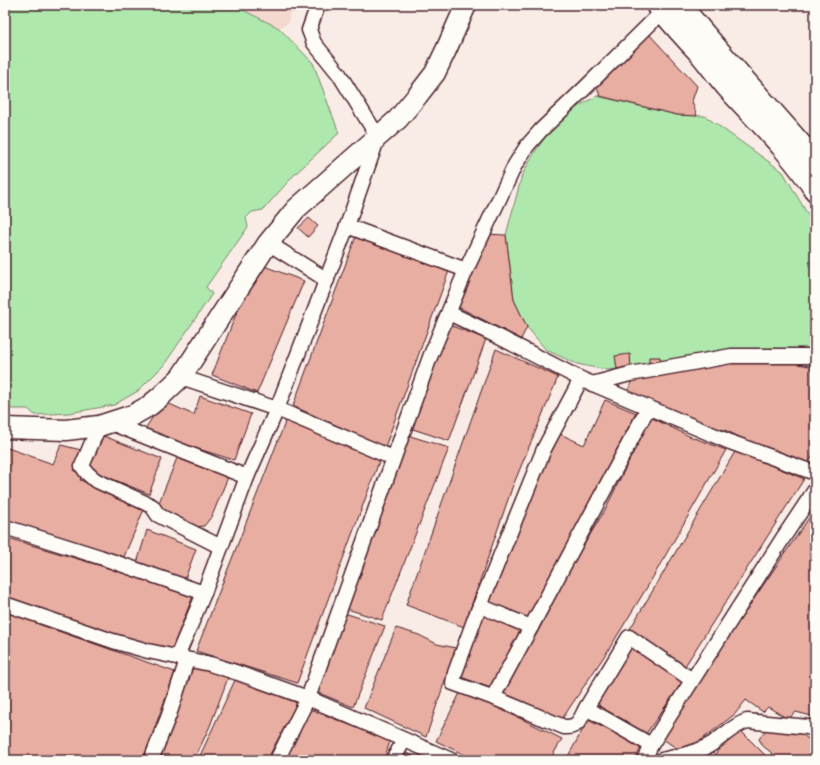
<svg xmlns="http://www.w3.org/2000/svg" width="820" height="765" viewBox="0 0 820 765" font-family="Caveat,sans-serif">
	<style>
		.built { fill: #f4d9d1 }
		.green { fill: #aee8ac; stroke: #7c846c }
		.building { fill: #e7aea1; stroke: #4a1f2b }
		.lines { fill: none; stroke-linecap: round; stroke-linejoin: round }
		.street-casing { stroke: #4a1f2b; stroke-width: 17 }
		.secondary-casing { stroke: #4a1f2b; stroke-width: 23 }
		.street { stroke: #fdfcf7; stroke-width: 14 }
		.secondary { stroke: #fdfcf7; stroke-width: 20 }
	</style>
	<rect width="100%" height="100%" fill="#f9ece6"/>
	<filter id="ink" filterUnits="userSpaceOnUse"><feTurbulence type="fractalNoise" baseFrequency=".025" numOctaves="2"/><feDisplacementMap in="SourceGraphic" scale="8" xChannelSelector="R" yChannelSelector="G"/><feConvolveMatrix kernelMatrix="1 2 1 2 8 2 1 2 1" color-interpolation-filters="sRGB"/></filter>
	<g filter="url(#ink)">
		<!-- built -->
		<polygon class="built" points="233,5 307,5 306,8 289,15 289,23 279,28"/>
		<!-- green -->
		<g class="green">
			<polygon points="5,5 233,5 279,28 313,63 339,133 293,176 263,210 252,212 246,218 248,227 206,287 212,294 164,365 138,391 114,405 69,413 35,415 28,409 5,409"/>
			<polygon points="597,96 677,115 705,116 783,172 815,227 815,352 606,370 577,364 546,350 527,327 514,300 506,235 522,175 536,150 561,116"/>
		</g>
		<!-- building -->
		<g class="building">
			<polygon points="648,33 697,86 692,101 697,116 677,115 600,96 596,85"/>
			<polygon points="309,218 318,226 308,237 298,228"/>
			<polygon points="485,234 506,235 514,300 527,327 521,339 456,306"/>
			<polygon points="356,236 450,268 385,447 293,406"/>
			<polygon points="264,266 304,281 257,393 212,375 253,271"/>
			<polygon points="447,324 486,339 449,441 410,428"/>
			<polygon points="496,349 558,377 512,488 464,627 406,605"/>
			<polygon points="630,354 631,368 617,369 615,356"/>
			<polygon points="649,357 660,357 661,366 649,366"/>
			<polygon points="734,359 776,360 815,367 815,453 807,465 752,443 727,431 691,420 628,392 634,377"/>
			<polygon points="200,396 251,414 234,460 179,443 145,429 163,401 194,415"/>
			<polygon points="605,400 636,413 527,621 484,602 558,433 584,445"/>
			<polygon points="650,417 689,436 726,450 649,584 609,649 562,719 498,694 522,653 536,635 572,565 606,508"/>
			<polygon points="286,420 380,459 297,683 196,651"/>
			<polygon points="101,435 162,459 149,494 86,468"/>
			<polygon points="407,435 449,448 382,620 344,608"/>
			<polygon points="61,445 81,450 79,459 74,471 83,473 80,480 145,507 123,559 5,520 5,447 53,464"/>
			<polygon points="736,450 804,479 685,666 630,629"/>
			<polygon points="177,458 228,477 212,516 204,526 195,527 156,510"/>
			<polygon points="815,509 815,717 796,712 788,719 768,707 763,712 746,700 735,714 700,741 679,750 660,737"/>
			<polygon points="147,530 196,549 183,584 137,563"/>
			<polygon points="11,539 165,585 193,596 172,649 147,645 40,613 5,596 5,556"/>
			<polygon points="5,610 41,625 175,672 143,760 5,760"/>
			<polygon points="341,612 385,626 353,707 314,691"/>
			<polygon points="482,612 525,627 491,688 458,676"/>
			<polygon points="396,628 419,635 437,644 456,648 426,737 364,708"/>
			<polygon points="630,645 684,680 645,735 625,723 626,721 600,707 597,699"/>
			<polygon points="191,663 229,675 210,726 194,760 153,760"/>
			<polygon points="236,678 297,703 267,760 198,760"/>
			<polygon points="461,691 530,723 562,739 550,760 484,760 480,757 473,759 436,741"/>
			<polygon points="307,708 390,741 384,760 281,760"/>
			<polygon points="588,720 619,735 625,735 643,748 635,760 566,760"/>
			<polygon points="767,728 799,732 815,744 815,760 693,760 701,752 712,759 729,735 741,731 769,759 773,754 763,746 759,739"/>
			<polygon points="406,753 422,760 402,760"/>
		</g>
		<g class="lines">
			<!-- street casing -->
			<g class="street-casing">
				<g id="street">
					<polyline points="347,226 466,270"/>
					<polyline points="268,243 327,280"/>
					<polyline points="449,313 499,337 581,379 730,442 815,473"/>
					<polyline points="181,377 277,409 393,458"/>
					<path d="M581 379 544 449 475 618 455 673 453 683 497 699 564 727C579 728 580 719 586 708L651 745"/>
					<polyline points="592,384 630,374 731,356 815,356"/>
					<polyline points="111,423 247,477"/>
					<polyline points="99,426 82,466 87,473 95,480 152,506 158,515 221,547"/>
					<polyline points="5,527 100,557 204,593"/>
					<polyline points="5,604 113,641 148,651 210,664 238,673 308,698 451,760"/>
					<polyline points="480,606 531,627"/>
					<polyline points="177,657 204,593 247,477 277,409 347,226 378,137 339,74 314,43 309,30 318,5"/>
					<polyline points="493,697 531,627 648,408"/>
					<polyline points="586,708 629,637 692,680"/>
					<polyline points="151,760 169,715 187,660"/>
					<polyline points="277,760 308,698 430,357 466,270 515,165 527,146 541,130 585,88 662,12"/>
					<polyline points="393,760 404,740"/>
					<polyline points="644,760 651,745 783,538 815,490"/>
					<path d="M662 760C677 756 696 754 710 745 723 737 732 726 747 721L808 727 815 730"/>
				</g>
			</g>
			<!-- secondary casing -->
			<g class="secondary-casing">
				<g id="secondary">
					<path d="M657 5C669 21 683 36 697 51 708 63 717 77 728 89 758 122 791 153 815 191"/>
					<path d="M681 5C724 58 771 108 815 160"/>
					<polyline points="5,428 66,430 99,426 133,415 149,406 160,397 181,377 268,243 296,209 398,119 418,95 435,73 446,50 466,5"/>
				</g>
			</g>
			<!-- street -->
			<use href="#street" class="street"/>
			<!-- secondary -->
			<use href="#secondary" class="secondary"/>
		</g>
	</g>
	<!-- margin -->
	<rect width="820" height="765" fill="none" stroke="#fdfcf7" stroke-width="20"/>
	<rect x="10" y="10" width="800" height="745" fill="none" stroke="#4a1f2b" stroke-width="1.5" filter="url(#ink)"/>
</svg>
